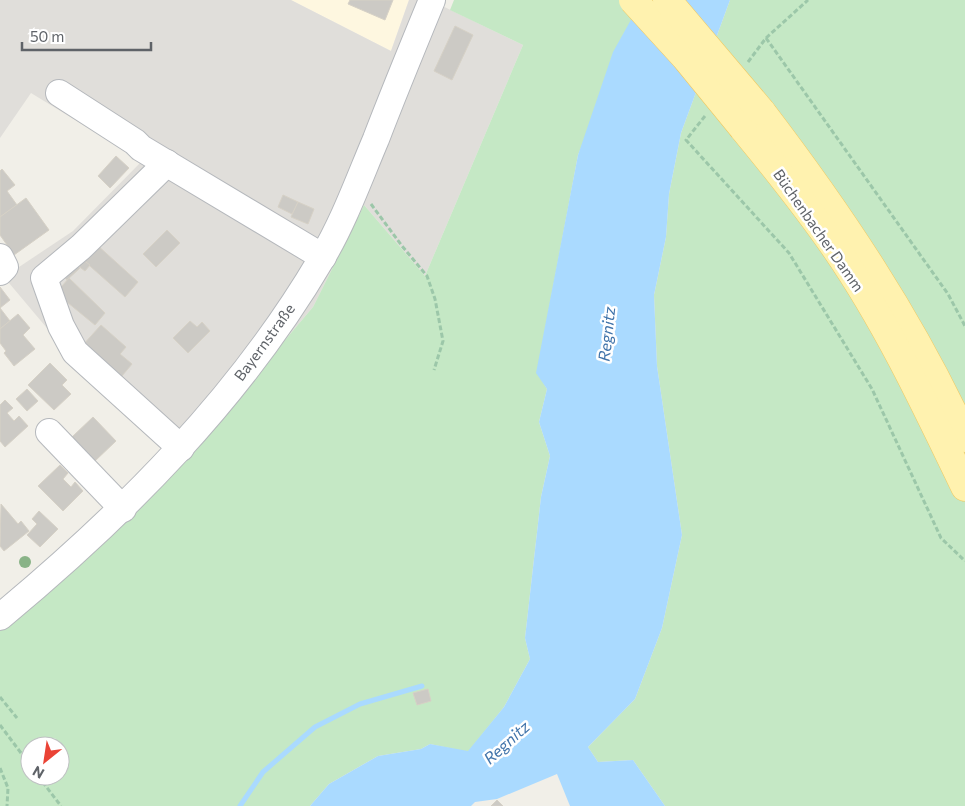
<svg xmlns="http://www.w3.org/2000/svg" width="965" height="806" viewBox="0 0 965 806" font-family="Commissioner,sans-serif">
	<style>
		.commercial { fill: #fef7e0 }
		.industrial { fill: #e0deda }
		.green { fill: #c5e8c5; fill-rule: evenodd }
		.water { fill: #aadaff }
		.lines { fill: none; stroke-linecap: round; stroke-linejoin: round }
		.stream { stroke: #aadaff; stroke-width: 5 }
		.building { fill: #cccac5; stroke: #d6d1c6 }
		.minor-casing { stroke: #b5b8bc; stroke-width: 28 }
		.major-casing { stroke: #f2c960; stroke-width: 29 }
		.path { stroke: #9cc7a9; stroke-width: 3; stroke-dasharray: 5 2.5; stroke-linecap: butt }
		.minor { stroke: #fff; stroke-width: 26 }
		.major { stroke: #fff2af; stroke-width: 28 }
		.major-bridge-casing { stroke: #f2c960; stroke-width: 29; stroke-linecap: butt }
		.major-bridge { stroke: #fff2af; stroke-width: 28 }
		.tree { fill: #89b387 }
		.labels { text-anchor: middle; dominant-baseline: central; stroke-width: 5; stroke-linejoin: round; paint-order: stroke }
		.street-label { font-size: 15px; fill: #5f6368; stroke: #fff }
		.water-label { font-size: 16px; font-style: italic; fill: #4174aa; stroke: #fff }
	</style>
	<rect width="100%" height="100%" fill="#f1efe8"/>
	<!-- commercial -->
	<polygon class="commercial" points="291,0 409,0 391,51"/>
	<!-- industrial -->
	<polygon class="industrial" points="0,0 291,0 391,51 409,0 430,0 523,45 425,276 364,205 313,307 186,457 67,352 4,277 73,231 142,161 31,93 0,138"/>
	<!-- green -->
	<g class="green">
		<path d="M454 0H642L578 155 537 372 547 389 539 422 550 456 541 497 525 638 530 659 504 707 468 752 430 744 421 749 378 756 329 784 310 806H0V631L133 513 186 457 313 307 364 205 425 276 523 45 450 10ZM30 746H60V776H30Z"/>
		<polygon points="730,0 965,0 965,806 665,806 633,760 598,762 588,747 635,699 662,628 682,535 657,366 654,295 666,237 669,194 681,133"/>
	</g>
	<!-- water -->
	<polygon class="water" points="642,0 730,0 681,133 669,194 666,237 654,295 657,366 682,535 662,628 635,699 588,747 598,762 633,760 665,806 570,806 557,774 497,799 475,802 471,806 310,806 329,784 378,756 421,749 430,744 468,751 504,707 530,659 525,638 541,497 550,456 539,422 547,389 536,373 578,155 613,52"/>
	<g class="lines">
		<!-- stream -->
		<polyline class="stream" points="240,806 263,772 315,727 360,704 422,686"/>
	</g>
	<!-- building -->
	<g class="building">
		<polygon points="350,0 393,0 385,20 348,4"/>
		<polygon points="455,26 473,35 452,80 434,71"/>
		<polygon points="116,156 129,168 110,188 98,176"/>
		<polygon points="2,169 15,185 7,191 17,205 0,217 0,171"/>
		<polygon points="283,195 298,202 292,214 278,207"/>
		<polygon points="26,198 49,230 14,255 0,235 0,217"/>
		<polygon points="298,202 314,209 308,224 291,217"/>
		<polygon points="167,230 180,243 156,267 143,254"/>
		<polygon points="96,244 138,282 125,297 82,259"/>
		<polygon points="82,259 90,265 85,271 77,265"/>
		<polygon points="74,261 80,268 67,280 62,275"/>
		<polygon points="69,278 105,313 95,325 56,293"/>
		<polygon points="0,287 10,300 0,308"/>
		<polygon points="0,308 10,321 0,329"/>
		<polygon points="18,314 30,328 23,335 35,349 14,366 4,353 6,351 0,343 0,329"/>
		<polygon points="190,321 197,327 202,322 210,331 188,353 173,338"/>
		<polygon points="101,325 126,347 120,354 132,364 116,383 82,346"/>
		<polygon points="50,363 67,380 62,385 71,394 54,410 28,385"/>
		<polygon points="27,389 38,401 27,411 16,399"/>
		<polygon points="5,400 13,408 7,413 14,421 19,416 28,426 5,447 0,441 0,405"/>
		<polygon points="93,417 116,441 95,461 72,437"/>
		<polygon points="60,465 68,473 63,479 71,487 75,482 83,491 63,511 38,486"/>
		<polygon points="1,504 18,524 21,521 29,531 4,551 0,546"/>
		<polygon points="39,511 58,529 40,547 27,535 37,524 32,519"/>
		<polygon points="428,689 431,701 417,705 413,693"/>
		<polygon points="497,800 503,806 491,806"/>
	</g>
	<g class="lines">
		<!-- minor casing -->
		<g class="minor-casing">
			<g id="minor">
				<polyline points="59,93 135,142 141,148 323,257"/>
				<polyline points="167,163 81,247 44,278 61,326 75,352 181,448"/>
				<polyline points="0,257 5,267 0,272"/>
				<polyline points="49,432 123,509"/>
				<path d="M0 617C124 514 240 398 322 258 344 221 359 179 376 139 394 92 413 46 432 0"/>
			</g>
		</g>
		<!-- major casing -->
		<g class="major-casing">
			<g id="major">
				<path d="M761 111C839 213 911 320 965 438"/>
				<path d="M743 128C775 167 807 207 836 249 887 323 926 406 965 487"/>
			</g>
		</g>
		<!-- path -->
		<g class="path">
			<polyline points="766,38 948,294 965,326"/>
			<polyline points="748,62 766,38 808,0"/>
			<polyline points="705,116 686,140 789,253 872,389 941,538 965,561"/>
			<polyline points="371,204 402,246 427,276 435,299 443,341 434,370"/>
			<polyline points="0,697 17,718"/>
			<polyline points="0,725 30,765"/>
			<polyline points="0,768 8,788 7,806"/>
			<polyline points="38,776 61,806"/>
		</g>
		<!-- minor -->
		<use href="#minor" class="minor"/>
		<!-- major -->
		<use href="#major" class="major"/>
		<!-- major-bridge casing -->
		<g class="major-bridge-casing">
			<g id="major-bridge">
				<polyline points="633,0 685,57 743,128"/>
				<polyline points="667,0 761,111"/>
			</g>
		</g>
		<!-- major-bridge -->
		<use href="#major-bridge" class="major-bridge"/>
	</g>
	<!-- trees -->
	<circle class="tree" cx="25" cy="562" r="6"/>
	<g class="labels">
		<!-- street labels -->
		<g class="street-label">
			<text transform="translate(819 230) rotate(55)">Büchenbacher Damm</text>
			<text transform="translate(264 342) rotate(-54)">Bayernstraße</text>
		</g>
		<!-- water labels -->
		<g class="water-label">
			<text transform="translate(606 334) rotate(-84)">Regnitz</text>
			<text transform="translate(506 742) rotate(-42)">Regnitz</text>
		</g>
	</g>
	<!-- north arrow -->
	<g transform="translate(45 761) rotate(210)"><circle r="24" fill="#ffffff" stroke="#bfc1c3"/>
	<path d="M0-4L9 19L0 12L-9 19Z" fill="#ea4335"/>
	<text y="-8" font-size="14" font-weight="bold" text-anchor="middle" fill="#5f6368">N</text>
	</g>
	<!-- scale -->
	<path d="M22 42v8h129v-8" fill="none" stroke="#5f6368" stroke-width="2.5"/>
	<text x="30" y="42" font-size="15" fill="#5f6368" stroke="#ffffff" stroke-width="4" paint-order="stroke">50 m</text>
</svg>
